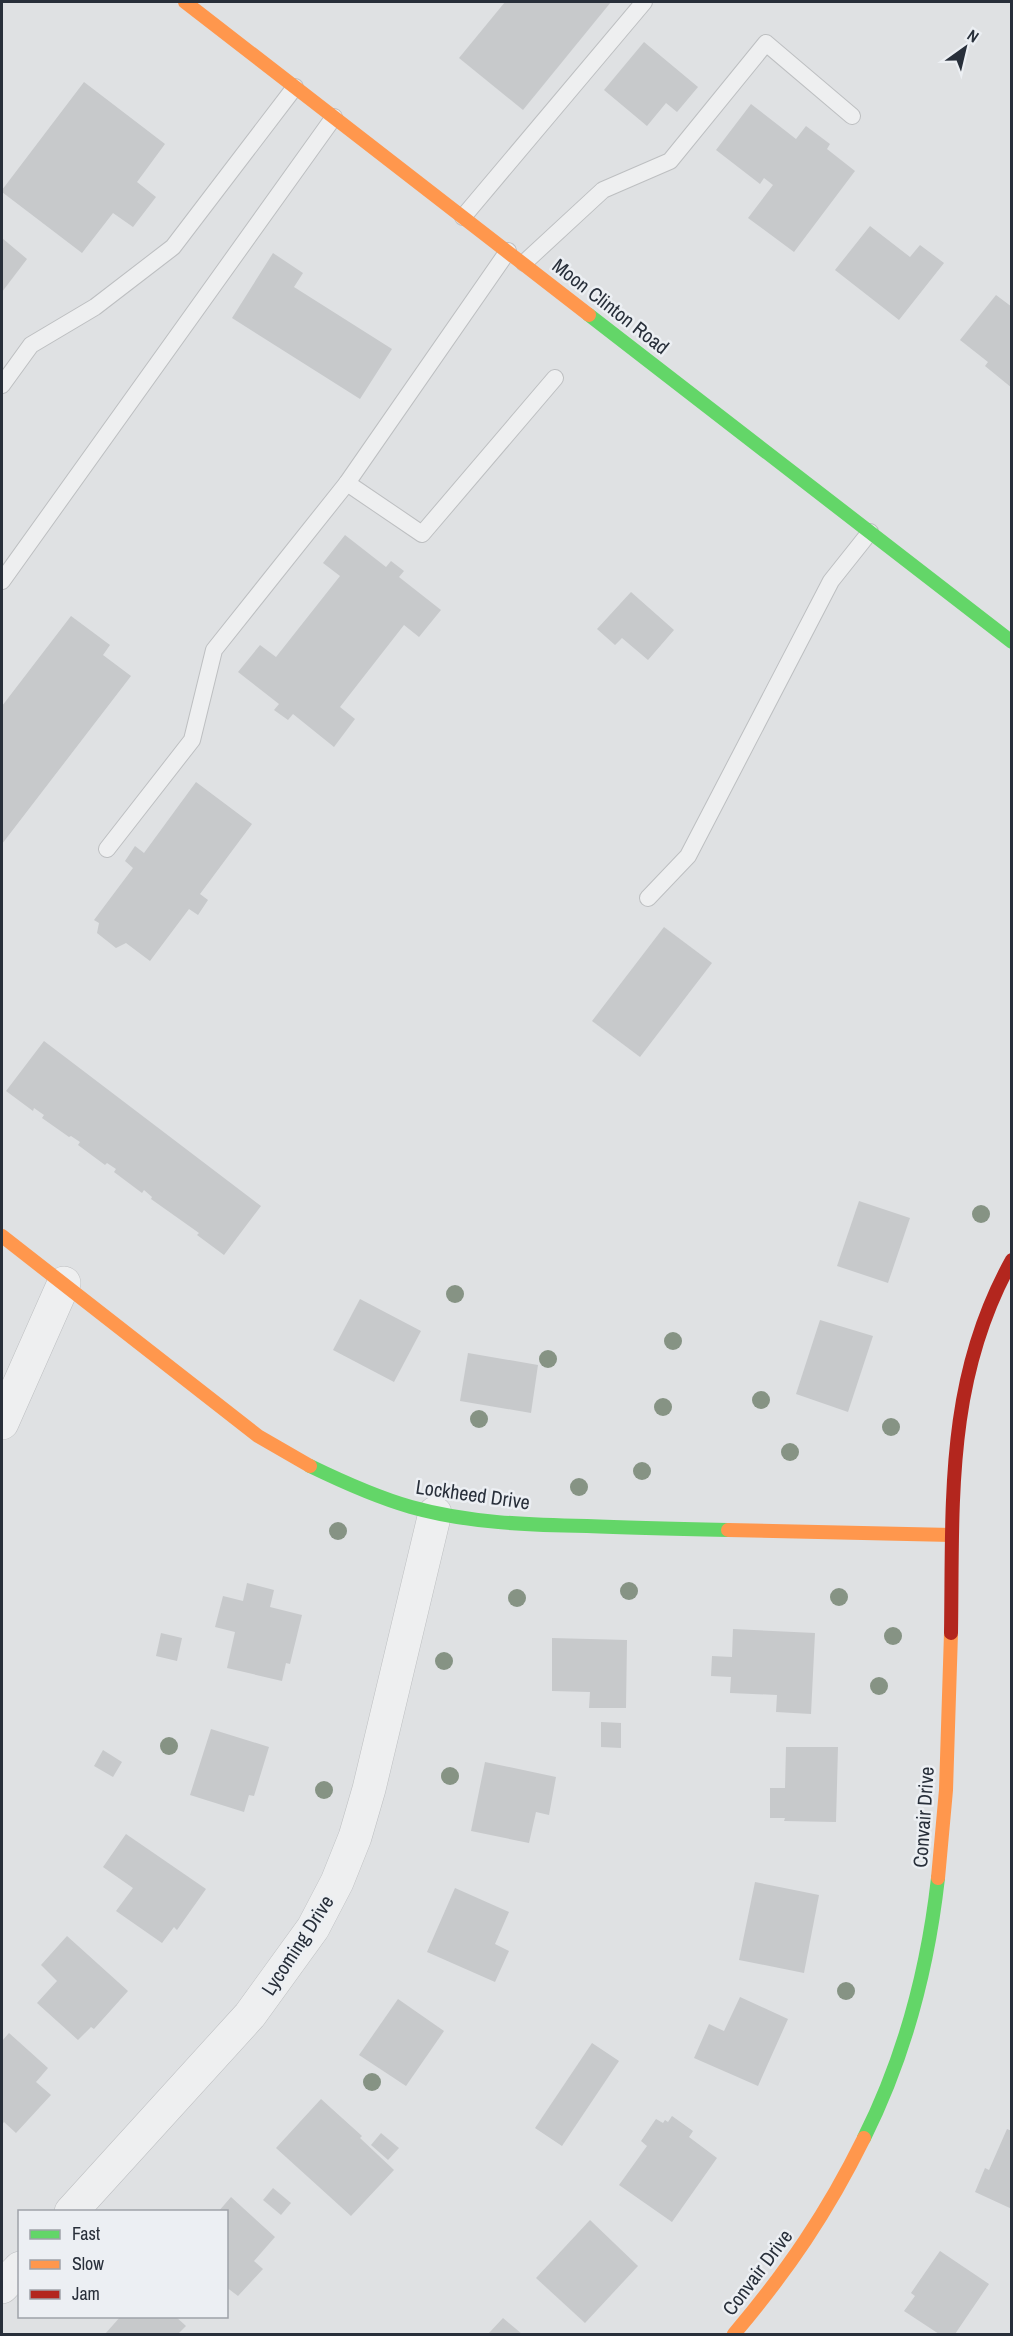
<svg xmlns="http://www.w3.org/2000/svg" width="1013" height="2336" viewBox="0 0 1013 2336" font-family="'Archivo Narrow',sans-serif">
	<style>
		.building { fill: #c7c9cb }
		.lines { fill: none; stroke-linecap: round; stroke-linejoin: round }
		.lane-casing { stroke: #bdbfc1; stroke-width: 18 }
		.street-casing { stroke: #bdbfc1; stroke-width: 34 }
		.lane { stroke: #eeeff0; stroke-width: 16 }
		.street { stroke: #eeeff0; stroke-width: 33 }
		.fast { stroke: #63d668; stroke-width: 14 }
		.slow { stroke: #ff974d; stroke-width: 14 }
		.jam { stroke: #b3261e; stroke-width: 14 }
		.tree { fill: #869384 }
		.labels { text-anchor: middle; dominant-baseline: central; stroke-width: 5; stroke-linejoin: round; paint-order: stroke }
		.street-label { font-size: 20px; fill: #282f3a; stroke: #eceff3 }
	</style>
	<rect width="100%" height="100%" fill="#dfe1e3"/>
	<!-- building -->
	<g class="building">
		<polygon points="505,2 611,2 523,110 459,58"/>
		<polygon points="644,42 698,87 677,112 666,103 647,126 604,90"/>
		<polygon points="84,82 165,144 137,182 156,197 133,227 113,213 82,253 2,192 2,190"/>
		<polygon points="751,104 796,139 806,126 830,144 827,149 855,171 794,252 748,218 773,185 764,178 760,184 716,150"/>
		<polygon points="870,226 910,257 920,245 944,263 899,320 835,270"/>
		<polygon points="2,238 27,259 2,292"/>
		<polygon points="273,253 303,273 294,287 392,349 360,399 232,318"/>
		<polygon points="996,295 1012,307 1012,388 985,366 988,362 960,340"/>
		<polygon points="345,535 386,567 391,561 404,571 399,577 441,610 419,637 404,625 340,707 355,719 334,747 293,714 288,720 274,710 279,704 238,672 260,645 276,657 340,576 323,563"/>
		<polygon points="631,592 674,630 648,660 622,638 615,645 597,629"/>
		<polygon points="71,616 110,645 103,655 131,676 2,844 2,706"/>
		<polygon points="196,782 252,824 200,894 208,900 198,915 189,909 150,961 126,943 116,948 97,933 99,923 94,920 133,868 125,861 135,846 144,853"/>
		<polygon points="664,927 712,963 640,1057 592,1021"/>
		<polygon points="44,1041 261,1206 224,1255 197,1235 199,1233 151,1199 152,1197 144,1190 142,1193 114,1172 116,1169 107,1163 105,1165 78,1145 80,1142 71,1136 69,1137 42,1118 44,1115 34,1108 33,1111 6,1091"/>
		<polygon points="859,1201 910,1218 888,1283 837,1266"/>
		<polygon points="360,1299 421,1331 394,1382 333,1350"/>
		<polygon points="820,1320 873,1336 848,1412 796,1394"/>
		<polygon points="468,1353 538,1365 531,1413 460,1401"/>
		<polygon points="247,1583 274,1590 270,1607 302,1615 290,1664 286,1663 282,1681 227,1668 235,1632 215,1627 223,1596 243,1601"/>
		<polygon points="733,1629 815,1633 811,1714 776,1712 777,1695 730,1693 731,1677 711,1676 712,1656 732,1657"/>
		<polygon points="161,1633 182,1638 177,1661 156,1656"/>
		<polygon points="552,1638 627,1640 626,1708 589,1708 590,1692 552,1691"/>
		<polygon points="601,1722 621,1723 621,1748 601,1747"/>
		<polygon points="211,1729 269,1747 254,1796 249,1795 244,1812 190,1795"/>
		<polygon points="786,1747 838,1747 836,1822 784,1821 785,1818 770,1818 770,1788 785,1788"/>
		<polygon points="103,1750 122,1762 113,1777 94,1766"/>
		<polygon points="485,1762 556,1777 549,1815 536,1812 529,1843 471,1831"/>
		<polygon points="126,1834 206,1889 177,1930 174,1927 162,1943 116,1911 133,1888 103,1867"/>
		<polygon points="755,1882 819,1895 804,1973 739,1960"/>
		<polygon points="455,1888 509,1912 495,1944 509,1951 495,1982 427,1952"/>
		<polygon points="67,1936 128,1991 94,2029 91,2027 78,2040 37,2003 57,1981 41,1965"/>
		<polygon points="740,1997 788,2019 758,2086 694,2058 709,2024 724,2031"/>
		<polygon points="398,1999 444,2031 406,2086 359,2055"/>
		<polygon points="9,2033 48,2068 36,2082 51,2095 16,2133 4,2122 2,2125 2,2041"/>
		<polygon points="592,2043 619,2061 562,2146 535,2128"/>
		<polygon points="321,2099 362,2136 360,2138 394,2170 351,2216 276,2148"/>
		<polygon points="672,2116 693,2131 689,2137 717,2158 672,2222 619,2185 647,2146 641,2141 656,2119 663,2123 665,2120 668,2122"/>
		<polygon points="1007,2129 1012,2131 1012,2209 975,2192 985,2168 989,2170"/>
		<polygon points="381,2133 399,2148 388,2160 371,2145"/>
		<polygon points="273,2188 291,2203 281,2215 263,2200"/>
		<polygon points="231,2197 275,2237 254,2261 263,2269 238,2296 226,2287 226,2212 218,2212"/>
		<polygon points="590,2220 638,2266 585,2323 536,2278"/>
		<polygon points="940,2251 989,2284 955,2334 939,2334 904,2311 915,2296 911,2293"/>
		<polygon points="121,2316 175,2316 186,2326 178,2334 105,2334"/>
		<polygon points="503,2318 522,2334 488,2334"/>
	</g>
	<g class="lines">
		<!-- lane casing -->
		<g class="lane-casing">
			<g id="lane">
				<polyline points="463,217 644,2"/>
				<polyline points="524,263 603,190 670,161 766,43 852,116"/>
				<polyline points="2,385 31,345 95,307 173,247 295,87"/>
				<polyline points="347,483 422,534 555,378"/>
				<polyline points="2,581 334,117"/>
				<polyline points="107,849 192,740 214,650 347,483 508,251"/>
				<polyline points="648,898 688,856 831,581 870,532"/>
			</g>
		</g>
		<!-- street casing -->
		<g class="street-casing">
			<g id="street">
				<polyline points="2,1423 64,1283"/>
				<polyline points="71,2212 250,2015 313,1928 337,1882 355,1837 369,1789 435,1513"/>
				<polyline points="2,2287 20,2268"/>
			</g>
		</g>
		<!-- lane -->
		<use href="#lane" class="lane"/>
		<!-- street -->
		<use href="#street" class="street"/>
		<!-- fast -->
		<g class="fast">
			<polyline points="589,315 1012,642"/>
			<path d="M310 1466C343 1482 376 1497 411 1507 468 1523 529 1525 587 1526 634 1528 681 1529 728 1530"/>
			<path d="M864 2138C904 2058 928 1967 938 1878"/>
		</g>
		<!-- slow -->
		<g class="slow">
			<polyline points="185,2 589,315"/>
			<polyline points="2,1236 258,1436 310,1466"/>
			<polyline points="728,1530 952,1535"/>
			<polyline points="938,1878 946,1790 951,1633"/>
			<path d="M734 2334C788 2270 827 2213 864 2138"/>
		</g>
		<!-- jam -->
		<path class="jam" d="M951 1633C953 1501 945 1380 1012 1260"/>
	</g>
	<!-- trees -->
	<g class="tree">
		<circle cx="981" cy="1214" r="9"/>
		<circle cx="455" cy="1294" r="9"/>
		<circle cx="673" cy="1341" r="9"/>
		<circle cx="548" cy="1359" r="9"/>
		<circle cx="761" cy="1400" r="9"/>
		<circle cx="663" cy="1407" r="9"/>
		<circle cx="479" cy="1419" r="9"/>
		<circle cx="891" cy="1427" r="9"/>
		<circle cx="790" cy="1452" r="9"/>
		<circle cx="642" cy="1471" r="9"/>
		<circle cx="579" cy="1487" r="9"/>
		<circle cx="338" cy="1531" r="9"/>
		<circle cx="629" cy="1591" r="9"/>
		<circle cx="839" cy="1597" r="9"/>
		<circle cx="517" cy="1598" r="9"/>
		<circle cx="893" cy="1636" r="9"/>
		<circle cx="444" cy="1661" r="9"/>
		<circle cx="879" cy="1686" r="9"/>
		<circle cx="169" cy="1746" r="9"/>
		<circle cx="450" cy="1776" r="9"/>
		<circle cx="324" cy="1790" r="9"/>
		<circle cx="846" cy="1991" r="9"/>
		<circle cx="372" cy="2082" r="9"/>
	</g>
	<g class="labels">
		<!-- street labels -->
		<g class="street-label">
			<text transform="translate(611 306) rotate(38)">Moon Clinton Road</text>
			<text transform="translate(473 1494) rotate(8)">Lockheed Drive</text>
			<text transform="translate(923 1817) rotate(-86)">Convair Drive</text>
			<text transform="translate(297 1945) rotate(-57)">Lycoming Drive</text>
			<text transform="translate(757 2272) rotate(-53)">Convair Drive</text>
		</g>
	</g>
	<!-- border -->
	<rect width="1013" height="2336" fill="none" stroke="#282f3a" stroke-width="6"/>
	<!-- legend -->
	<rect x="18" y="2210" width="210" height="108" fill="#eceff3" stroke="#9ea2a9" stroke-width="1.5"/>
	<rect x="30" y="2230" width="30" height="9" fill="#63d668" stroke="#9ea2a9" stroke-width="1.5"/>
	<text x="72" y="2240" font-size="18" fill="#282f3a">Fast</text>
	<rect x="30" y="2260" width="30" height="9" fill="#ff974d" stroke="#9ea2a9" stroke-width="1.5"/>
	<text x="72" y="2270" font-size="18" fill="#282f3a">Slow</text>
	<rect x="30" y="2290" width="30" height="9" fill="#b3261e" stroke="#9ea2a9" stroke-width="1.5"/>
	<text x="72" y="2300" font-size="18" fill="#282f3a">Jam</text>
	<!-- north arrow -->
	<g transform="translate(965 48) rotate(34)" stroke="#eceff3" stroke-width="4.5" paint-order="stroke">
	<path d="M0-4.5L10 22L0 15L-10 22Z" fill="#282f3a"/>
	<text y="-9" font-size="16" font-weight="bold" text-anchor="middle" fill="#282f3a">N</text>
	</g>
</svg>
